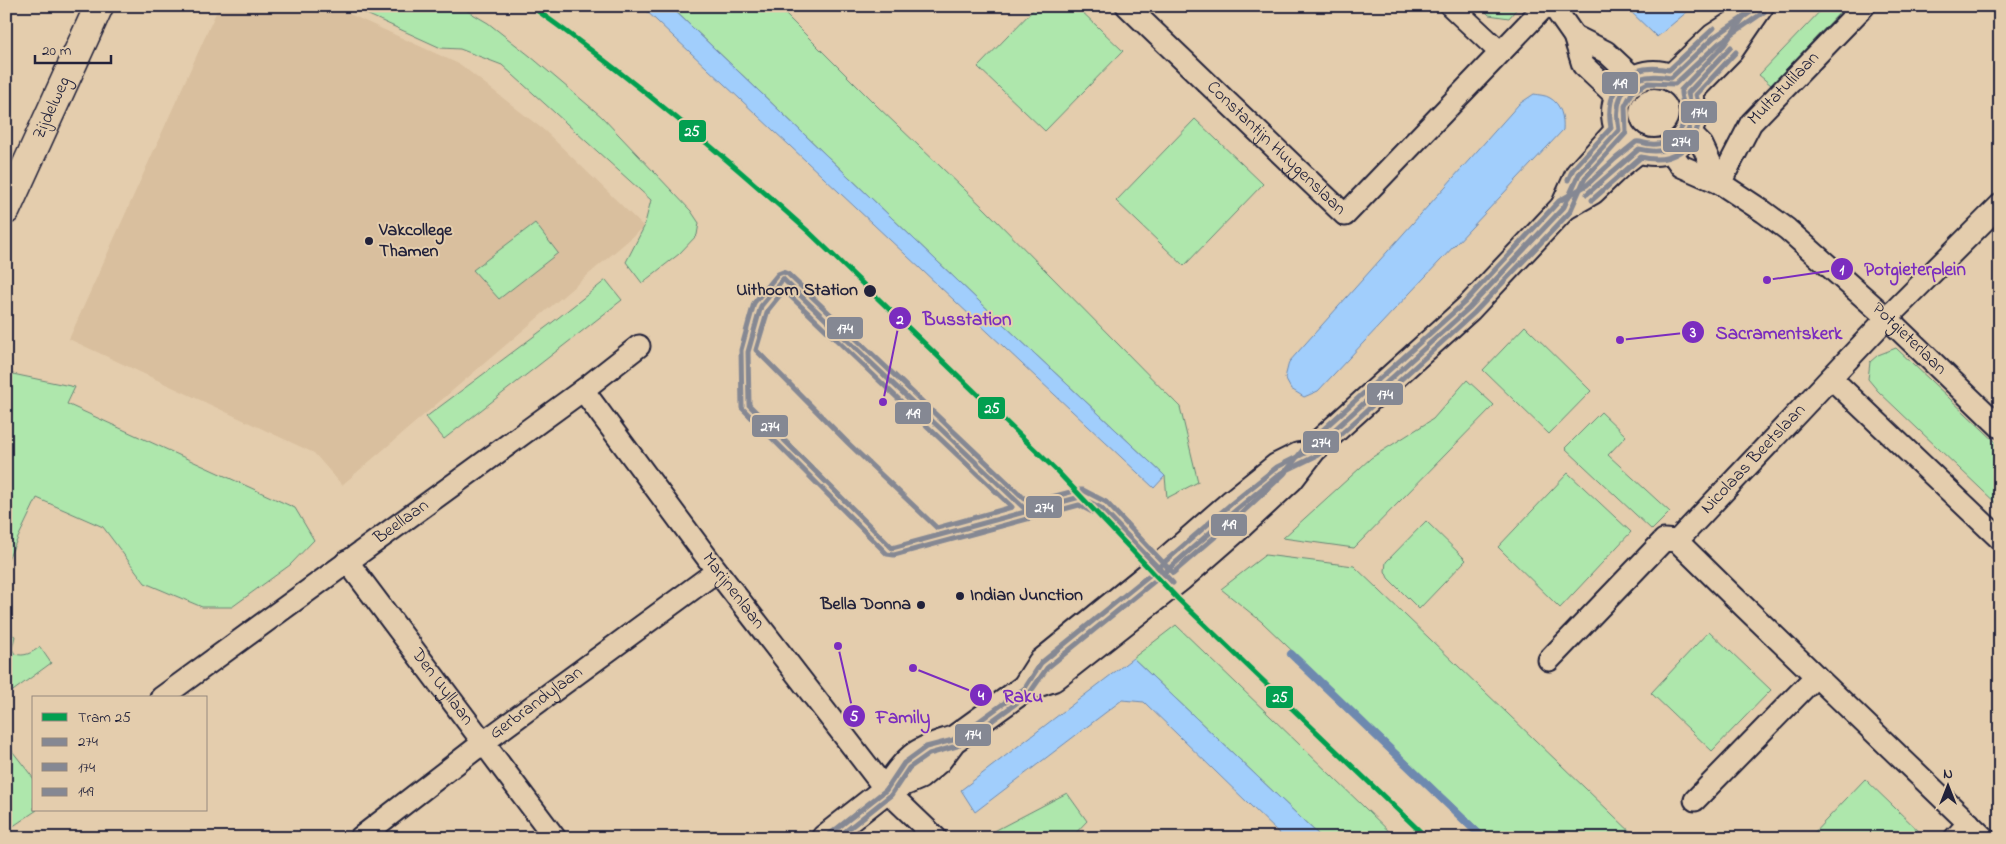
<svg xmlns="http://www.w3.org/2000/svg" width="2006" height="844" font-family="'Indie Flower',sans-serif">
	<style>
		.built { fill: #d9bf9e }
		.green { fill: #aee7ac; stroke: #688474 }
		.water { fill: #a1cefc; stroke: #6e89af }
		.lines { fill: none; stroke-linecap: round; stroke-linejoin: round }
		.stream { stroke: #6e89af; stroke-width: 8 }
		.minor-casing { stroke: #22223b; stroke-width: 25 }
		.tertiary-casing { stroke: #22223b; stroke-width: 30 }
		.secondary-casing { stroke: #22223b; stroke-width: 31 }
		.minor { stroke: #e4cdad; stroke-width: 21 }
		.tertiary { stroke: #e4cdad; stroke-width: 26 }
		.secondary { stroke: #e4cdad; stroke-width: 28 }
		.bus-1-casing { stroke: #e4cdad; stroke-width: 9 }
		.bus-2-casing { stroke: #e4cdad; stroke-width: 9 }
		.bus-3-casing { stroke: #e4cdad; stroke-width: 9 }
		.bus-1 { stroke: #858893; stroke-width: 5 }
		.bus-2 { stroke: #858893; stroke-width: 5 }
		.bus-3 { stroke: #858893; stroke-width: 5 }
		.tram-1-casing { stroke: #e4cdad; stroke-width: 9 }
		.tram-1 { stroke: #029f50; stroke-width: 5 }
		.poi-dot { fill: #22223b; stroke: #e4cdad; stroke-width: 2 }
		.labels { text-anchor: middle; dominant-baseline: central; stroke-width: 4; stroke-linejoin: round; paint-order: stroke }
		.street-label { font-size: 18px; fill: #22223b; stroke: #e4cdad }
		.poi-label { font-size: 18px; font-weight: bold; fill: #22223b; stroke: #e4cdad; text-anchor: start }
		.stop-label { font-size: 18px; font-weight: bold; fill: #22223b; stroke: #e4cdad; text-anchor: end }
		.leader { fill: none; stroke: #7b2cbf; stroke-width: 2 }
		.callout-dot { fill: #7b2cbf; stroke: #e4cdad; stroke-width: 2 }
		.mark-label { font-size: 15px; text-anchor: middle; font-weight: bold; fill: #fff }
		.callout-label { font-size: 19px; text-anchor: middle; font-weight: bold; fill: #7b2cbf; stroke: #e4cdad; stroke-width: 4; stroke-linejoin: round; paint-order: stroke }
		.line-badge { stroke: #e4cdad; stroke-width: 2 }
		.badge-label { font-size: 14px; text-anchor: middle; font-weight: bold; fill: #fff }
	</style>
	<rect width="100%" height="100%" fill="#e4cdad"/>
	<filter id="ink" filterUnits="userSpaceOnUse"><feTurbulence type="fractalNoise" baseFrequency=".02" numOctaves="2"/><feDisplacementMap in="SourceGraphic" scale="10" xChannelSelector="R" yChannelSelector="G"/><feConvolveMatrix kernelMatrix="1 2 1 2 8 2 1 2 1" color-interpolation-filters="sRGB"/></filter>
	<g filter="url(#ink)">
		<polygon class="built" points="219,6 332,6 461,65 545,131 644,227 342,485 314,453 69,339"/>
		<g class="green">
			<polygon points="349,6 459,6 488,23 530,56 601,116 691,211 699,223 697,235 679,254 642,283 626,262 644,227 651,200 502,65 460,49 441,48"/>
			<polygon points="670,6 777,6 877,106 984,208 1180,407 1198,482 1167,498 1165,476 1003,324"/>
			<polygon points="1037,6 1076,6 1123,51 1045,131 978,67"/>
			<polygon points="1480,6 1519,6 1509,18 1489,15"/>
			<polygon points="1825,6 1846,6 1771,85 1759,75"/>
			<polygon points="1195,119 1263,184 1184,266 1116,201"/>
			<polygon points="535,223 558,253 499,299 473,270"/>
			<polygon points="606,280 622,300 444,439 426,417 549,325"/>
			<polygon points="1525,326 1591,391 1549,434 1483,370"/>
			<polygon points="1896,348 2000,446 2000,507 1878,391 1868,379 1870,362 1878,355"/>
			<polygon points="8,373 75,387 67,404 295,508 314,540 290,565 232,607 202,607 145,583 103,527 37,498 6,563"/>
			<polygon points="1467,380 1494,405 1354,548 1283,538 1371,458 1433,419"/>
			<polygon points="1601,412 1626,436 1608,455 1670,512 1652,530 1565,448"/>
			<polygon points="1568,473 1631,532 1560,608 1498,547"/>
			<polygon points="1426,521 1466,560 1419,609 1388,578 1385,571 1386,562"/>
			<polygon points="1265,555 1354,566 1637,838 1488,838 1262,622 1221,589"/>
			<polygon points="1176,625 1396,838 1322,838 1133,658"/>
			<polygon points="1709,631 1771,690 1712,751 1651,693"/>
			<path d="M 6,632 L 15,636 L 12,649 L 15,654 C 25,657 31,653 40,647 L 51,663 L 6,696 Z"/>
			<polygon points="6,743 34,779 34,810 37,810 6,831"/>
			<polygon points="1865,779 1925,837 1924,838 1809,838"/>
			<polygon points="1067,793 1087,821 1071,838 981,838"/>
		</g>
		<g class="water">
			<polygon points="641,6 670,6 674,10 1003,324 1165,476 1154,488"/>
			<polygon points="1625,6 1694,6 1657,37"/>
			<path d="M 1534,94 C 1538,95 1546,95 1550,98 C 1561,104 1564,118 1563,130 L 1318,391 L 1304,397 L 1291,389 L 1285,378 L 1289,362 L 1519,104 Z"/>
			<polygon points="1133,658 1322,838 1284,838 1144,702 1122,700 975,812 961,790"/>
		</g>
		<g class="lines">
			<polyline class="stream" points="1291,654 1483,838"/>
			<g class="minor-casing">
				<g id="minor">
					<path id="s1" d="M 1127,6 L 1345,215 L 1545,6"/>
					<polyline points="1451,6 1500,52"/>
					<polyline points="1553,6 1574,36 1583,65 1618,98"/>
					<polyline points="1574,36 1606,52 1635,79"/>
					<polyline points="1689,132 1702,145 1720,183"/>
					<path id="s2" d="M 1669,149 L 1681,166 L 1720,183 L 1764,212 L 1787,229 L 1887,318 L 2000,427"/>
					<path id="s3" d="M 1720,183 L 1751,123 L 1864,6"/>
					<polyline points="1831,378 2000,539"/>
					<path id="s4" d="M 583,390 L 717,571 L 886,790 L 936,838"/>
					<path id="s5" d="M 1677,541 L 1887,318 L 2000,205"/>
					<path id="s6" d="M 347,561 L 555,838"/>
					<polyline points="1549,660 1664,540 1677,541 1733,596 1984,838"/>
					<path id="s7" d="M 161,698 L 583,390 L 639,346"/>
					<polyline points="1695,800 1816,676"/>
					<path id="s8" d="M 360,838 L 484,742 L 717,571"/>
					<polyline points="1955,838 1969,823"/>
				</g>
			</g>
			<g class="tertiary-casing">
				<g id="tertiary">
					<circle cx="1654" cy="113" r="39"/>
					<polyline points="1671,78 1714,37 1748,15"/>
					<polyline points="1688,93 1730,50 1760,6"/>
					<polyline points="1564,207 1579,174 1619,130"/>
					<polyline points="1025,688 1041,663 1152,573 1231,504 1277,467 1299,456"/>
					<path d="M 886,790 C 908,758 914,751 952,740"/>
					<polyline points="825,838 886,790 919,776 938,760 953,740 1025,688 1053,678 1180,578 1236,529 1290,479 1313,449 1469,308 1564,207 1592,191 1620,164 1639,149"/>
				</g>
			</g>
			<g class="secondary-casing">
				<g id="secondary">
					<path id="s9" d="M 6,210 L 99,6"/>
				</g>
			</g>
			<use href="#minor" class="minor"/>
			<use href="#tertiary" class="tertiary"/>
			<use href="#secondary" class="secondary"/>
			<g class="bus-1-casing">
				<g id="bus-1">
					<path d="M 1587,194 L 1639,149 C 1679,159 1700,131 1688,93 L 1731,47"/>
					<polyline points="783,279 761,306 748,352 749,405 892,548 1080,497 1101,508 1173,583"/>
					<polyline points="783,279 1027,511"/>
					<path d="M 825,838 L 886,790 L 904,763 L 926,747 L 953,740 L 1025,688 L 1041,663 L 1152,573 L 1231,504 L 1277,467 L 1313,449 L 1469,308 L 1564,207 L 1579,174 L 1619,130 C 1612,91 1631,70 1671,78 L 1714,37 L 1760,6"/>
				</g>
			</g>
			<g class="bus-2-casing">
				<g id="bus-2">
					<path d="M 1592,200 L 1641,157 C 1681,168 1709,133 1696,95 L 1736,52"/>
					<polyline points="1029,503 788,274 783,272 778,274 754,303 741,350 742,408 887,554 894,555 1079,505 1096,514 1168,588"/>
					<polyline points="837,838 891,795 909,768 929,754 957,746 1029,694 1047,668 1157,579 1236,510 1281,473 1318,455 1474,313 1570,212 1585,178 1626,133 1625,106 1633,91 1648,83 1675,84 1719,43 1764,12"/>
				</g>
			</g>
			<g class="bus-3-casing">
				<g id="bus-3">
					<path d="M 1568,180 L 1573,169 L 1611,128 C 1604,88 1629,61 1669,70 L 1714,28"/>
					<polygon points="784,290 1012,507 937,528 848,443 756,350 768,310"/>
					<path d="M 1029,503 L 1078,490 L 1083,490 L 1106,502 L 1173,573 L 1231,523 L 1284,474 L 1308,443 L 1464,303 L 1559,201 L 1587,185 L 1615,159 L 1636,142 C 1641,141 1645,144 1651,144 C 1670,146 1685,131 1685,113 C 1685,105 1680,97 1681,90 L 1724,45 L 1751,6"/>
				</g>
			</g>
			<use href="#bus-1" class="bus-1"/>
			<use href="#bus-2" class="bus-2"/>
			<use href="#bus-3" class="bus-3"/>
			<g class="tram-1-casing">
				<path id="tram-1" d="M 531,6 C 628,75 721,153 810,233 L 1056,470 L 1178,599 L 1427,838"/>
			</g>
			<use href="#tram-1" class="tram-1"/>
		</g>
	</g>
	<g class="poi-dot">
		<circle cx="369" cy="241" r="5"/>
		<circle cx="870" cy="291" r="7"/>
		<circle cx="960" cy="596" r="5"/>
		<circle cx="921" cy="605" r="5"/>
	</g>
	<g class="labels">
		<g class="street-label">
			<text stroke="none"><textPath href="#s3" startOffset="115">Multatulilaan</textPath></text>
			<text stroke="none"><textPath href="#s9" startOffset="112">Zijdelweg</textPath></text>
			<text stroke="none"><textPath href="#s1" startOffset="206">Constantijn Huygenslaan</textPath></text>
			<text stroke="none"><textPath href="#s2" startOffset="309">Potgieterlaan</textPath></text>
			<text stroke="none"><textPath href="#s5" startOffset="112">Nicolaas Beetslaan</textPath></text>
			<text stroke="none"><textPath href="#s7" startOffset="298">Beellaan</textPath></text>
			<text stroke="none"><textPath href="#s4" startOffset="251">Marijnenlaan</textPath></text>
			<text stroke="none"><textPath href="#s6" startOffset="158">Den Uyllaan</textPath></text>
			<text stroke="none"><textPath href="#s8" startOffset="222">Gerbrandylaan</textPath></text>
		</g>
		<g class="poi-label">
			<text x="379" y="231">Vakcollege<tspan x="379" dy="21">Thamen</tspan></text>
			<text x="970" y="596">Indian Junction</text>
			<text x="911" y="605" text-anchor="end">Bella Donna</text>
		</g>
		<g class="stop-label">
			<text x="858" y="291">Uithoorn Station</text>
		</g>
	</g>
	<path class="leader" d="M1767 280L1842 269M883 402L900 318M1620 340L1693 332M913 668L981 695M838 646L854 716"/>
	<g class="callout-dot">
		<circle cx="1767" cy="280" r="5"/>
		<circle cx="883" cy="402" r="5"/>
		<circle cx="1620" cy="340" r="5"/>
		<circle cx="913" cy="668" r="5"/>
		<circle cx="838" cy="646" r="5"/>
		<circle cx="1842" cy="269" r="12"/>
		<circle cx="900" cy="318" r="12"/>
		<circle cx="1693" cy="332" r="12"/>
		<circle cx="981" cy="695" r="12"/>
		<circle cx="854" cy="716" r="12"/>
	</g>
	<g class="mark-label">
		<text x="1842" y="274">1</text>
		<text x="900" y="324">2</text>
		<text x="1693" y="337">3</text>
		<text x="981" y="700">4</text>
		<text x="854" y="721">5</text>
	</g>
	<g class="callout-label">
		<text x="1915" y="275">Potgieterplein</text>
		<text x="967" y="325">Busstation</text>
		<text x="1779" y="339">Sacramentskerk</text>
		<text x="1023" y="702">Raku</text>
		<text x="903" y="723">Family</text>
	</g>
	<g class="line-badge">
		<rect x="1601" y="71" width="38" height="24" rx="5" fill="#858893"/>
		<rect x="1680" y="100" width="38" height="24" rx="5" fill="#858893"/>
		<rect x="678" y="119" width="29" height="24" rx="5" fill="#029f50"/>
		<rect x="1662" y="129" width="38" height="24" rx="5" fill="#858893"/>
		<rect x="826" y="316" width="38" height="24" rx="5" fill="#858893"/>
		<rect x="1366" y="382" width="38" height="24" rx="5" fill="#858893"/>
		<rect x="977" y="396" width="29" height="24" rx="5" fill="#029f50"/>
		<rect x="894" y="401" width="38" height="24" rx="5" fill="#858893"/>
		<rect x="751" y="414" width="38" height="24" rx="5" fill="#858893"/>
		<rect x="1302" y="430" width="38" height="24" rx="5" fill="#858893"/>
		<rect x="1025" y="495" width="38" height="24" rx="5" fill="#858893"/>
		<rect x="1210" y="513" width="38" height="24" rx="5" fill="#858893"/>
		<rect x="1265" y="685" width="29" height="24" rx="5" fill="#029f50"/>
		<rect x="954" y="723" width="38" height="24" rx="5" fill="#858893"/>
	</g>
	<g class="badge-label">
		<text x="1620" y="88">149</text>
		<text x="1699" y="117">174</text>
		<text x="692" y="136">25</text>
		<text x="1681" y="146">274</text>
		<text x="845" y="333">174</text>
		<text x="1385" y="399">174</text>
		<text x="992" y="413">25</text>
		<text x="913" y="418">149</text>
		<text x="770" y="431">274</text>
		<text x="1321" y="447">274</text>
		<text x="1044" y="512">274</text>
		<text x="1229" y="529">149</text>
		<text x="1280" y="702">25</text>
		<text x="973" y="739">174</text>
	</g>
	<rect width="2006" height="844" fill="none" stroke="#e4cdad" stroke-width="25"/>
	<rect x="12" y="12" width="1981" height="819" fill="none" stroke="#22223b" stroke-width="2" filter="url(#ink)"/>
	<rect x="32" y="696" width="175" height="115" fill="#e4cdad" stroke="#96897f"/>
	<rect x="42" y="713" width="25" height="8" fill="#029f50" stroke="#96897f"/>
	<text x="78" y="722" font-size="15" fill="#22223b">Tram 25</text>
	<rect x="42" y="738" width="25" height="8" fill="#858893" stroke="#96897f"/>
	<text x="78" y="746" font-size="15" fill="#22223b">274</text>
	<rect x="42" y="763" width="25" height="8" fill="#858893" stroke="#96897f"/>
	<text x="78" y="772" font-size="15" fill="#22223b">174</text>
	<rect x="42" y="788" width="25" height="8" fill="#858893" stroke="#96897f"/>
	<text x="78" y="796" font-size="15" fill="#22223b">149</text>
	<g transform="translate(1948 786)" stroke="#e4cdad" stroke-width="4" paint-order="stroke">
	<path d="M0-4L9 19L0 12L-9 19Z" fill="#22223b"/>
	<text y="-8" font-size="14" font-weight="bold" text-anchor="middle" fill="#22223b">N</text>
	</g>
	<path d="M35 55v8h76v-8" fill="none" stroke="#22223b" stroke-width="2.5"/>
	<text x="42" y="55" font-size="15" fill="#22223b" stroke="#e4cdad" stroke-width="4" paint-order="stroke">20 m</text>
</svg>
